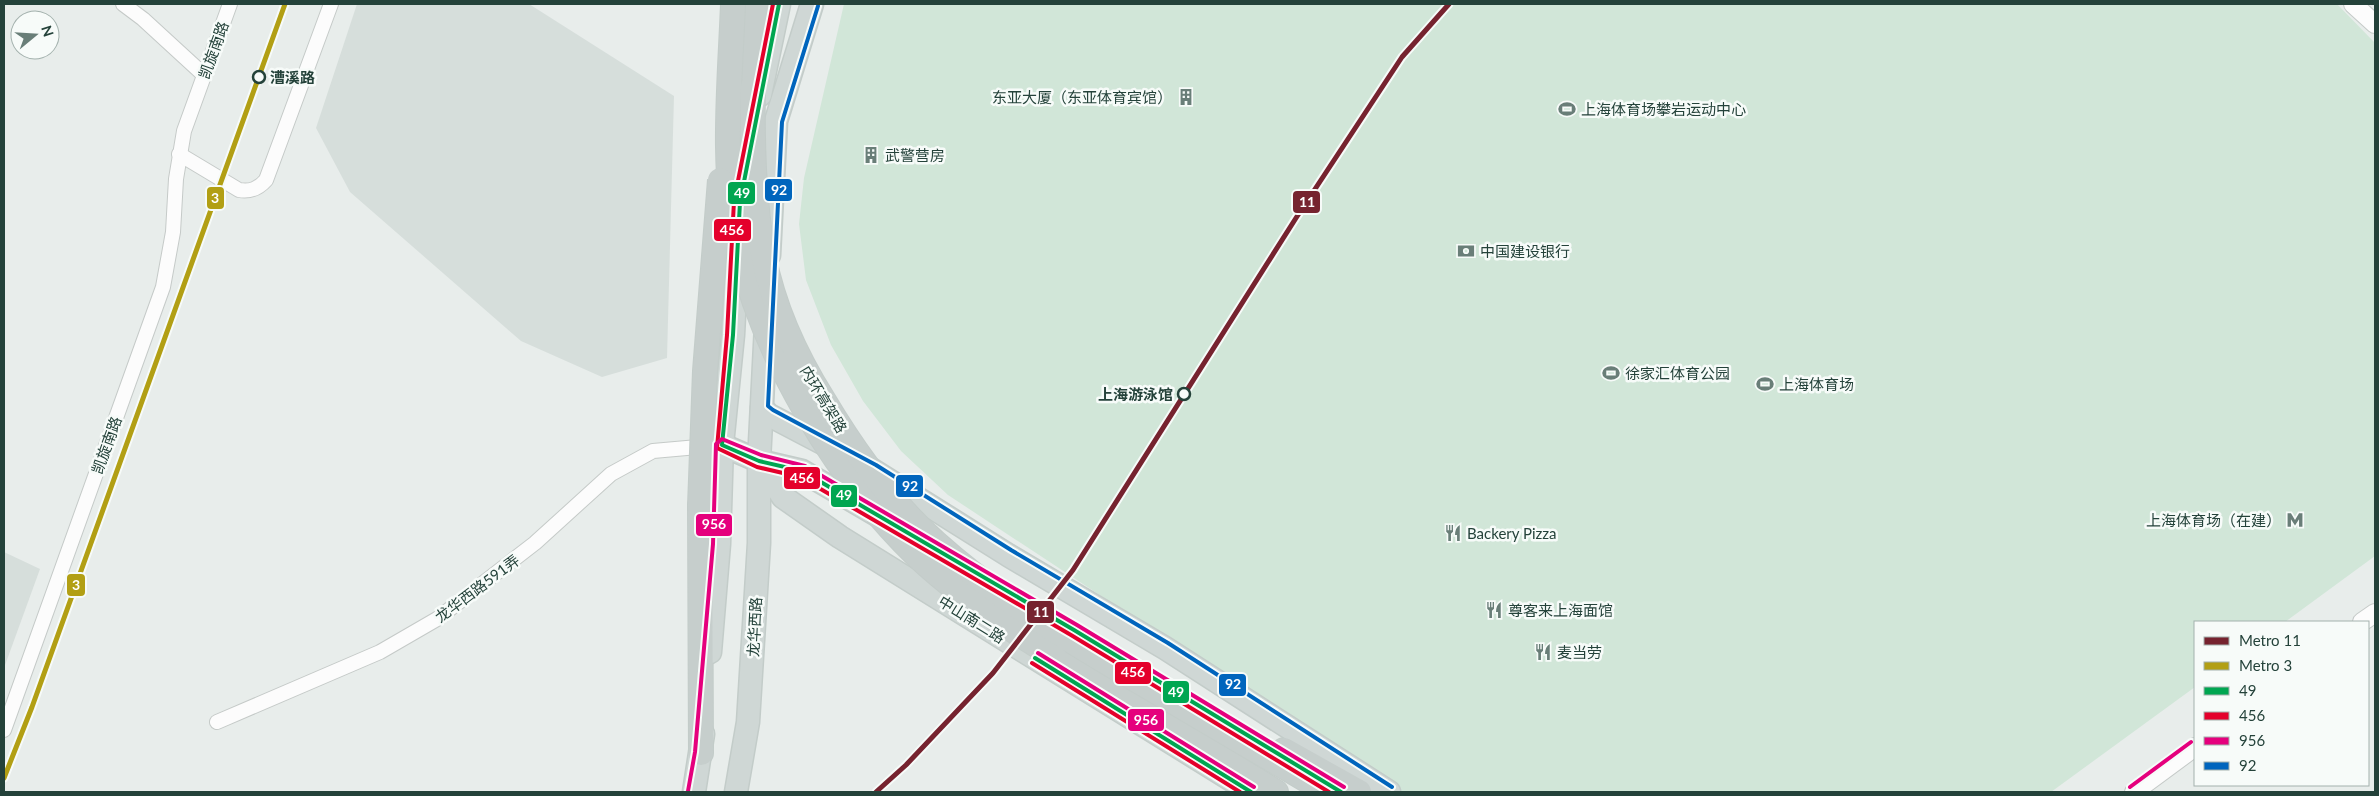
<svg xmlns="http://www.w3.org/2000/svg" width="2379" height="796" font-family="Lato,'Noto Sans SC',sans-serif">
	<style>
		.built { fill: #d6dedb }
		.green { fill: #d1e6d8 }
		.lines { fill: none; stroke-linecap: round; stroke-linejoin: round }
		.minor-casing { stroke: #c5cac8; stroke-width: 16 }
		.tertiary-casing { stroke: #c5cac8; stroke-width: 20 }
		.primary-casing { stroke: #c3ccc9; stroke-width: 25 }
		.trunk-casing { stroke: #c3ccc9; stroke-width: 26 }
		.minor { stroke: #fcfcfc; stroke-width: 14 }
		.tertiary { stroke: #fcfcfc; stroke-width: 18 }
		.primary { stroke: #cfd7d5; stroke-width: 22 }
		.trunk { stroke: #c6cecc; stroke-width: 24 }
		.trunk-bridge-casing { stroke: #c3ccc9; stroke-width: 26; stroke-linecap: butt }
		.trunk-bridge { stroke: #c6cecc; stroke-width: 24 }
		.bus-1-casing { stroke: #f7fbf9; stroke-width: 8 }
		.bus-2-casing { stroke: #f7fbf9; stroke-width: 8 }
		.bus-3-casing { stroke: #f7fbf9; stroke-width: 8 }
		.bus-4-casing { stroke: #f7fbf9; stroke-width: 8 }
		.bus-1 { stroke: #00a651; stroke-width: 4 }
		.bus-2 { stroke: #e4002b; stroke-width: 4 }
		.bus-3 { stroke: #e5007d; stroke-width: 4 }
		.bus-4 { stroke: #0065bd; stroke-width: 4 }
		.metro-1-casing { stroke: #f7fbf9; stroke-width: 9 }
		.metro-2-casing { stroke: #f7fbf9; stroke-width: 9 }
		.metro-1 { stroke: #76232f; stroke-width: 5 }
		.metro-2 { stroke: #b29f14; stroke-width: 5 }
		.stop-dot { fill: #f7fbf9; stroke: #24423a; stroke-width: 2.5 }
		.labels { text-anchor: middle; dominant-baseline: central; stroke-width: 5; stroke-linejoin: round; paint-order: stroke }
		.street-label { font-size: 15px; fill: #24423a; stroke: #f7fbf9 }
		.stop-label { font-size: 15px; font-weight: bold; fill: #24423a; stroke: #f7fbf9; text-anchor: start }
		.poi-label { font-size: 15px; fill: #24423a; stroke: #f7fbf9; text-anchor: start }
		.line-badge { stroke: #f7fbf9; stroke-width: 2 }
		.badge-label { font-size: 14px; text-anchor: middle; font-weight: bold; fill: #fff }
	</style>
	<rect width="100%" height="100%" fill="#e8edeb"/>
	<g class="built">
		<polygon points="357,4 529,4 674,96 667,358 602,377 521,341 350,192 316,128"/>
		<polygon points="4,552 40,569 4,668"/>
	</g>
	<polygon class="green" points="844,4 2337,4 2375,43 2375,556 2285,622 2195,622 2195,687 2051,792 1403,792 1371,774 948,495 901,451 863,401 831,345 806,280 799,224 804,178"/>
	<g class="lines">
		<g class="minor-casing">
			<g id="minor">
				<polyline points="123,4 143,19 204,75"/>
				<path d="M 179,154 L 239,190 C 250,192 258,189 266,180 L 331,4"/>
				<polyline points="217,722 380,652 437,619 535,543 611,474 653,451 709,446"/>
				<polyline points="4,730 163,287 173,232 176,179 184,131 230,4"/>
			</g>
		</g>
		<g class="tertiary-casing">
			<g id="tertiary">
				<polyline points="2353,4 2375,24"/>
				<polyline points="2362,622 2375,613"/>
				<polyline points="2134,792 2195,747"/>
			</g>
		</g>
		<g class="primary-casing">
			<g id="primary">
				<polyline points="760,95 779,4"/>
				<polyline points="769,255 776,121 812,4"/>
				<polyline points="762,408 769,415 832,448"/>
				<polyline points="722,445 759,461 802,471 877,515"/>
				<polyline points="759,461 783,497 840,537 1251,792"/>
				<polyline points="871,469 1008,555 1165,648 1389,792"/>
				<polyline points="710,652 719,544 722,445 733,335 740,202 748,159"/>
				<polyline points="694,792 703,734"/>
				<polyline points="736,792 748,722 759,543 759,461 766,325"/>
			</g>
		</g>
		<g class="trunk-casing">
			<g id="trunk">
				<polyline points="753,87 756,4"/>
				<polyline points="700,506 701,753"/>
				<polyline points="1054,656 1276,792"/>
				<polyline points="1284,750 1359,792"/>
			</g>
		</g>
		<use href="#minor" class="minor"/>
		<use href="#tertiary" class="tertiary"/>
		<use href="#primary" class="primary"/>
		<use href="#trunk" class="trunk"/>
		<g class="trunk-bridge-casing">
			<g id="trunk-bridge">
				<path d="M 733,4 C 730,83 721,166 738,245 C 763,355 835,476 916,555 C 957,594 1006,627 1054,656"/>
				<path d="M 753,87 C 752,141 753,194 762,248 C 771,302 795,355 824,401 C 855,453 891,503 936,543 C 996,597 1064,637 1133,678 C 1198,716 1263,754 1327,792"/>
				<polyline points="700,506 705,371 720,180"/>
			</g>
		</g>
		<use href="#trunk-bridge" class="trunk-bridge"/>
		<g class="bus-1-casing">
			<g id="bus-1">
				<polyline points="779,4 740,202 733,335 722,445 759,461 802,471 1074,630 1341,792"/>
				<polyline points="1035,658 1251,792"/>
			</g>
		</g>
		<g class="bus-2-casing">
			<g id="bus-2">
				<polyline points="773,4 734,201 727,335 717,448 757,467 800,477 1071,635 1329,792"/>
				<polyline points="1032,663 1240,792"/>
			</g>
		</g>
		<g class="bus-3-casing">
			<g id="bus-3">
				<polyline points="1038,653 1254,787"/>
				<polyline points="2130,787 2191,742"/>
				<polyline points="688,791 695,752 713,544 716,444 722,439 761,455 805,466 1077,625 1344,787"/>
			</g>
		</g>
		<g class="bus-4-casing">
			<polyline id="bus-4" points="818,6 782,122 768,406 773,410 876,465 1011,550 1168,643 1392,787"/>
		</g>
		<use href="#bus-1" class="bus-1"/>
		<use href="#bus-2" class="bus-2"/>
		<use href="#bus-3" class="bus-3"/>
		<use href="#bus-4" class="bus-4"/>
		<g class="metro-1-casing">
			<polyline id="metro-1" points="876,792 906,765 993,673 1073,570 1296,218 1402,57 1449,4"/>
		</g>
		<g class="metro-2-casing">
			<polyline id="metro-2" points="4,778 32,707 285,4"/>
		</g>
		<use href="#metro-1" class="metro-1"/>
		<use href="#metro-2" class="metro-2"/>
	</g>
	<defs>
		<g id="building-bare" transform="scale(1.35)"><path d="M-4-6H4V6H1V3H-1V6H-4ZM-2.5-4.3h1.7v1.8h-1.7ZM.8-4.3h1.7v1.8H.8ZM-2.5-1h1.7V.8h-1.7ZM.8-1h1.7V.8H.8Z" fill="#697e78" stroke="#f7fbf9" stroke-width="2.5" paint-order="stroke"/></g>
		<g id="stadium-bare" transform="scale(1.35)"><path d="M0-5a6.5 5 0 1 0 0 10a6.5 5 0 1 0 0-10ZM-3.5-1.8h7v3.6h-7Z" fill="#697e78" stroke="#f7fbf9" stroke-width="2.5" paint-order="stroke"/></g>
		<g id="bank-bare" transform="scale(1.35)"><path d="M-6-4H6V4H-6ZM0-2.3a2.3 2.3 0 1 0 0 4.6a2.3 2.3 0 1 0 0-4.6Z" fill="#697e78" stroke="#f7fbf9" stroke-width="2.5" paint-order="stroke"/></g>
		<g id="metro-bare" transform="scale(1.35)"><path d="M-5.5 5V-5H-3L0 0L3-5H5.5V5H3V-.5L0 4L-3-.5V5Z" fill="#697e78" stroke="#f7fbf9" stroke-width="2.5" paint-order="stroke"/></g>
		<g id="restaurant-bare" transform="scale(1.35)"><path d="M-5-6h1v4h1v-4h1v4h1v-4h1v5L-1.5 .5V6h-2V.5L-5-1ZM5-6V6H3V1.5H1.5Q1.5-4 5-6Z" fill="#697e78" stroke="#f7fbf9" stroke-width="2.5" paint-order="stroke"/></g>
	</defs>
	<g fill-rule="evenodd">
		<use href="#building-bare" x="1186" y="97"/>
		<use href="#stadium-bare" x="1567" y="109"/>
		<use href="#building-bare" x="871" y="155"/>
		<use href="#bank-bare" x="1466" y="251"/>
		<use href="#stadium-bare" x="1611" y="373"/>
		<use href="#stadium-bare" x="1765" y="384"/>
		<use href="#metro-bare" x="2295" y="520"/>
		<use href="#restaurant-bare" x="1453" y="533"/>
		<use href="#restaurant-bare" x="1494" y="610"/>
		<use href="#restaurant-bare" x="1543" y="652"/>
	</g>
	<g class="stop-dot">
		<circle cx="259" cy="77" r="6"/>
		<circle cx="1184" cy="394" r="6"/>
	</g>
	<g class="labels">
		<g class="street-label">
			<text transform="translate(213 50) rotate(-70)">凯旋南路</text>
			<text transform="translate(824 399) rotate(59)">内环高架路</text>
			<text transform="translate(106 445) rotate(-70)">凯旋南路</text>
			<text transform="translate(477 588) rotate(-37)">龙华西路591弄</text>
			<text transform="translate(972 619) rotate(32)">中山南二路</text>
			<text transform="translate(754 627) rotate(-87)">龙华西路</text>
		</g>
		<g class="stop-label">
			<text x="270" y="77">漕溪路</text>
			<text x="1173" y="394" text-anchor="end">上海游泳馆</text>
		</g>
		<g class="poi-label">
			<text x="1172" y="97" text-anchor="end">东亚大厦（东亚体育宾馆）</text>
			<text x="1581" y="109">上海体育场攀岩运动中心</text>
			<text x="885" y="155">武警营房</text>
			<text x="1480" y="251">中国建设银行</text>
			<text x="1625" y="373">徐家汇体育公园</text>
			<text x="1779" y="384">上海体育场</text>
			<text x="2281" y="520" text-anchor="end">上海体育场（在建）</text>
			<text x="1467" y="533">Backery Pizza</text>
			<text x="1508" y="610">尊客来上海面馆</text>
			<text x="1557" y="652">麦当劳</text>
		</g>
	</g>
	<g class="line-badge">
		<rect x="764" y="178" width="29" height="24" rx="5" fill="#0065bd"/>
		<rect x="727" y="181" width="29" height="24" rx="5" fill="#00a651"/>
		<rect x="206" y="186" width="19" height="24" rx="5" fill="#b29f14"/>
		<rect x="1292" y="190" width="29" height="24" rx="5" fill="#76232f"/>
		<rect x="713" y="218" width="39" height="24" rx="5" fill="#e4002b"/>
		<rect x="783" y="466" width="38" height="24" rx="5" fill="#e4002b"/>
		<rect x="895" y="474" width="29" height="24" rx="5" fill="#0065bd"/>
		<rect x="830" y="484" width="28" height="24" rx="5" fill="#00a651"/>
		<rect x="695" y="513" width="38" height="24" rx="5" fill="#e5007d"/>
		<rect x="66" y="573" width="20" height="24" rx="5" fill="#b29f14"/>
		<rect x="1026" y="600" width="29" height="24" rx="5" fill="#76232f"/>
		<rect x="1114" y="661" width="38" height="24" rx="5" fill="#e4002b"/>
		<rect x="1218" y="673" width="29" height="24" rx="5" fill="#0065bd"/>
		<rect x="1162" y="680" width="28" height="24" rx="5" fill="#00a651"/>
		<rect x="1127" y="708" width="38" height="24" rx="5" fill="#e5007d"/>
	</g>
	<g class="badge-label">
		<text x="779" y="195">92</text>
		<text x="742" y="198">49</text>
		<text x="215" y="203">3</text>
		<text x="1307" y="207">11</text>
		<text x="732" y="235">456</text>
		<text x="802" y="483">456</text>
		<text x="910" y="491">92</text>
		<text x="844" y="500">49</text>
		<text x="714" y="529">956</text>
		<text x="76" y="590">3</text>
		<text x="1041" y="617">11</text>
		<text x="1133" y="677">456</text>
		<text x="1233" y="689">92</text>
		<text x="1176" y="697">49</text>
		<text x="1146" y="725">956</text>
	</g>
	<rect width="2379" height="796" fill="none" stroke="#24423a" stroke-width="10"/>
	<rect x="2194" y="621" width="175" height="165" fill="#f7fbf9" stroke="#a3b1ad"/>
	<rect x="2204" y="637" width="25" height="8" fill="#76232f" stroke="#a3b1ad"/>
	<text x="2239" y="646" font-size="15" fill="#24423a">Metro 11</text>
	<rect x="2204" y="662" width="25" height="8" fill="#b29f14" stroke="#a3b1ad"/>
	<text x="2239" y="671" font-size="15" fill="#24423a">Metro 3</text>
	<rect x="2204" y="687" width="25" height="8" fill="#00a651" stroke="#a3b1ad"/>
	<text x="2239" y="696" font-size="15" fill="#24423a">49</text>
	<rect x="2204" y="712" width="25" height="8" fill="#e4002b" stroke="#a3b1ad"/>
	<text x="2239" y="721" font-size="15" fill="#24423a">456</text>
	<rect x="2204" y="737" width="25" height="8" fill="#e5007d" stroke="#a3b1ad"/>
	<text x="2239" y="746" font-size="15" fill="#24423a">956</text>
	<rect x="2204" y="762" width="25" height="8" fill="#0065bd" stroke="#a3b1ad"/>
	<text x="2239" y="771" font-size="15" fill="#24423a">92</text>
	<g transform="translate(35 35) rotate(72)"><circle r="24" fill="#f7fbf9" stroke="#a3b1ad"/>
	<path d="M0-4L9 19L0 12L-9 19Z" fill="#697e78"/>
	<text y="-8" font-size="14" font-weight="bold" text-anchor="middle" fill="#24423a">N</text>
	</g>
</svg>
